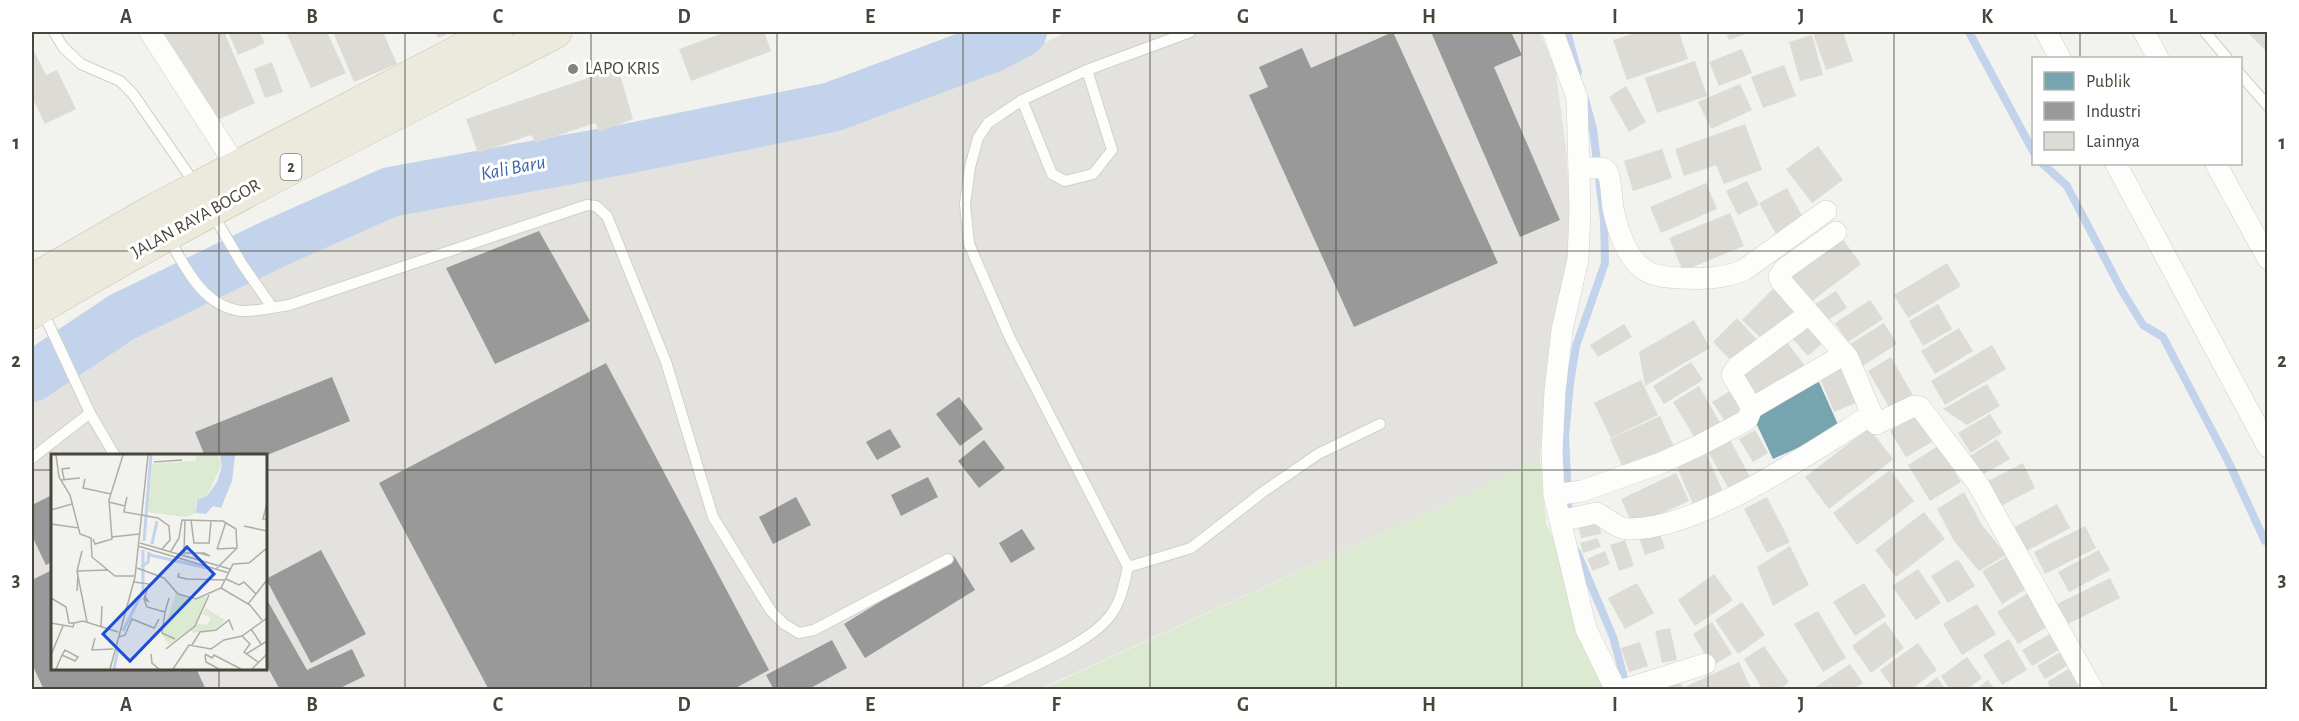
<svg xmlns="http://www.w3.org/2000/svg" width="2299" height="721" font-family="'Alegreya Sans',sans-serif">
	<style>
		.industrial { fill: #e4e2de; fill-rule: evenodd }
		.green { fill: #dbead1 }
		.public { fill: #76a5af }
		.industry { fill: #999 }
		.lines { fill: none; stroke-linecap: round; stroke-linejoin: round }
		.stream { stroke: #c3d3eb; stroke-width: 8 }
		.river { stroke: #c3d3eb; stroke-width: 50 }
		.building { fill: #dcdbd6 }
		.lane-casing { stroke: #d0d0cb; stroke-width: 12 }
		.street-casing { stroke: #d0d0cb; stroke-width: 22 }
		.highway-casing { stroke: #c7c3ac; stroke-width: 34 }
		.lane { stroke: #fdfdfc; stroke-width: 10 }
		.street { stroke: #fdfdfc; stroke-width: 21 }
		.highway { stroke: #ebeadd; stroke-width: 33 }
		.grid { fill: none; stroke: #48453a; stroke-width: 1.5; stroke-opacity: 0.55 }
		.poi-dot { fill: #848279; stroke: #fff; stroke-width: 2 }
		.labels { text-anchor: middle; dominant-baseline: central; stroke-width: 6; stroke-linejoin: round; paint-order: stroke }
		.shield { fill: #fff; stroke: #7f7d75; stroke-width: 1.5 }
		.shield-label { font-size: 16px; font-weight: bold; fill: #48453a }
		.poi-label { font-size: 18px; fill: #48453a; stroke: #fff; text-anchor: start }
		.street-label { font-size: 18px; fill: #48453a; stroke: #fff }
		.water-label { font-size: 20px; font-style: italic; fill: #3d65a9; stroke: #fff }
		.inset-river { fill: none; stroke: #c3d3eb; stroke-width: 3 }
		.inset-road { fill: none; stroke: #aeada6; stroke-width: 1.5 }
		.view { fill: #1d4ed8; fill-opacity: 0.15; stroke: #1d4ed8; stroke-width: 3 }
		.inset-edge { fill: none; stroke: #48453a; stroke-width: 3 }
		.neatline { fill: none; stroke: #48453a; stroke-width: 2 }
		.grid-label { font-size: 20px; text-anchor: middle; font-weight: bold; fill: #48453a }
	</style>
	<rect width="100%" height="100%" fill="#f2f2ee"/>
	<path class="industrial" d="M 1067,32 L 1539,32 L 1555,66 L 1566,148 L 1572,239 L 1545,393 L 1540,458 L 1433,510 L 1040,689 L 32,689 L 32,395 L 99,349 L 203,293 L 322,235 L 450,202 L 627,171 L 709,150 L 827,126 L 928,81 L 1007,61 ZM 52,456 L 266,456 L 266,668 L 52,668 Z"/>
	<polygon class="green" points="1540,458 1546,523 1574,582 1612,690 1040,690 1433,510"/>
	<polygon class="public" points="1819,382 1840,429 1773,459 1751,412"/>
	<g class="industry">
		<polygon points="1393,32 1498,263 1354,327 1249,95 1268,87 1259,67 1302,48 1311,68"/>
		<polygon points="1431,32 1511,32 1522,55 1494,67 1560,220 1520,237"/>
		<polygon points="539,231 590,321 495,364 446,268"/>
		<polygon points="606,363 769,670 732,690 489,690 379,483"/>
		<polygon points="332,377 350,421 265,456 205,456 195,432"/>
		<polygon points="959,397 983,429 960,446 936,414"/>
		<polygon points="890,429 901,447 877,460 866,442"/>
		<polygon points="984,440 1005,468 979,488 958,461"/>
		<polygon points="928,477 938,497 901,516 891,495"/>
		<polygon points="52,495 52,562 46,565 32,536 32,505"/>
		<polygon points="796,497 811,525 773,544 759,517"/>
		<polygon points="1022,529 1035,549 1011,563 999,543"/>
		<polygon points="321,550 366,634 311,663 266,579"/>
		<polygon points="954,556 975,590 865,658 844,624"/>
		<polygon points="52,570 52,668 196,668 206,690 44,690 32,664 32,580"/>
		<polygon points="266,598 307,670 352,649 365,676 336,690 280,690 266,664"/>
		<polygon points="832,640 847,668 807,690 774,690 766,675"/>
	</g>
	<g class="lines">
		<g class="stream">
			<polyline points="1567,32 1578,72"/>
			<polyline points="1969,32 2034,153"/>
			<polyline points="2043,164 2067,186 2122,291 2143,325 2163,337 2228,461 2265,541 2268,540"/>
			<polyline points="1569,519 1565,436 1570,383 1576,346 1605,263 1604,220 1593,129 1585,99"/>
			<polyline points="1577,552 1613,637 1627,689"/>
		</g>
		<polyline class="river" points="32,377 122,317 275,243 390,192 626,149 832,107 993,47 1022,32"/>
	</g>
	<g class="building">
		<polygon points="167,32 224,32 255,103 213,122 159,35"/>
		<polygon points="228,32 259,32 265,43 238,55"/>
		<polygon points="286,32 327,32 346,73 311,88"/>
		<polygon points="333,32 383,32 397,64 354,82"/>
		<polygon points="435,32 452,32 438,38"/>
		<polygon points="726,32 764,32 771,51 691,81 679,49"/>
		<polygon points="1638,32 1679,32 1688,59 1627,80 1613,40"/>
		<polygon points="1726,32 1751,32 1729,40"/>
		<polygon points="1818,32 1843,32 1853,61 1826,70 1813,33"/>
		<polygon points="2247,32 2268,32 2268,53"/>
		<polygon points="1812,35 1823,75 1800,81 1789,42"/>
		<polygon points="33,49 46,75 57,70 76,109 45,124 33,99 32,100 32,50"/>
		<polygon points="1742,49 1752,73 1719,86 1709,62"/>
		<polygon points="1695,61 1707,96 1657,113 1645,78"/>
		<polygon points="272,62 283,92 265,98 254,69"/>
		<polygon points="1784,65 1796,96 1763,108 1751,77"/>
		<polygon points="618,68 633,119 599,132 595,123 536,143 531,135 478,153 466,119"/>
		<polygon points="1740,84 1752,110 1711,129 1698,102"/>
		<polygon points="1626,86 1646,122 1629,132 1609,97"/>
		<polygon points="1745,124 1762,170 1724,184 1716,165 1684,176 1675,149"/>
		<polygon points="1818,146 1843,180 1812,203 1786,169"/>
		<polygon points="1662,149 1672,178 1633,191 1624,161"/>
		<polygon points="1747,181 1759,205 1738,215 1726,191"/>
		<polygon points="1706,183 1717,209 1661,233 1650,207"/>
		<polygon points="1787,188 1806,223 1778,238 1759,203"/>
		<polygon points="1730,213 1744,246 1683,271 1669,238"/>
		<polygon points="1839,234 1861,264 1808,304 1785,275"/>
		<polygon points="1947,263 1961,286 1908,318 1894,295"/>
		<polygon points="1775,287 1797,308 1764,341 1742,320"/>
		<polygon points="1836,291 1847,308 1823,323 1812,306"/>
		<polygon points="1870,300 1883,319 1848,342 1835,323"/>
		<polygon points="1938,304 1952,329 1923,346 1909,321"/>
		<polygon points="1737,318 1759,342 1735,365 1713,342"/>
		<polygon points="1694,320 1710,348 1645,386 1639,352"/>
		<polygon points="1810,323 1825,341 1808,356 1792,338"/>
		<polygon points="1884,323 1897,344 1861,367 1847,346"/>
		<polygon points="1624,324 1632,337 1598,357 1590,345"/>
		<polygon points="1959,328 1973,351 1935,374 1921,351"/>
		<polygon points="1784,338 1805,366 1760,399 1739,371"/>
		<polygon points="1992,345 2006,369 1945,405 1931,381"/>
		<polygon points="1891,357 1915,399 1892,412 1868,371"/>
		<polygon points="1691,362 1703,380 1664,404 1653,386"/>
		<polygon points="1845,365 1860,401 1834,412 1819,376"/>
		<polygon points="1641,380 1658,415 1611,438 1594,403"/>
		<polygon points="1987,384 2000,406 1967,425 1943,409"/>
		<polygon points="1699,386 1723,428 1698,443 1673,402"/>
		<polygon points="1735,388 1750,410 1727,424 1712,402"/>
		<polygon points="1990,414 2002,433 1971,453 1958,433"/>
		<polygon points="1660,416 1676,451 1626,474 1610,439"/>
		<polygon points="1916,416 1932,442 1906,457 1890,431"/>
		<polygon points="1869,428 1893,459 1829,509 1805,477"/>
		<polygon points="1755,430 1768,453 1753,462 1739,439"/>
		<polygon points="1728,436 1751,479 1730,491 1706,448"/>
		<polygon points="1997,439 2010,459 1982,475 1970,456"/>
		<polygon points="1938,446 1961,482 1930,501 1908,465"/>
		<polygon points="1704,449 1725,496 1695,509 1675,462"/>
		<polygon points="2023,463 2035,488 2001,506 1988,481"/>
		<polygon points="1890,470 1914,501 1857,545 1833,513"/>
		<polygon points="1676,473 1689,501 1633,526 1621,499"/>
		<polygon points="1964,492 1982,525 2006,555 1979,571 1954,541 1937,509"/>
		<polygon points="1767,497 1790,542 1767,553 1744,509"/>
		<polygon points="2057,504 2070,528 2021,554 2009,530"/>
		<polygon points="1924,512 1945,539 1896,577 1875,550"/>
		<polygon points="1599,521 1601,534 1581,538 1578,525"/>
		<polygon points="2085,526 2096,548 2045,574 2034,552"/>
		<polygon points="1659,531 1665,548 1645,555 1639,538"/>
		<polygon points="1597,538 1601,547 1583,553 1580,543"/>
		<polygon points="1625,540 1634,566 1619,571 1610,545"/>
		<polygon points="1790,546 1809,585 1773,606 1757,567"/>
		<polygon points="2099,550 2110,570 2069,592 2058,572"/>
		<polygon points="1605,551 1610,564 1593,571 1587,559"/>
		<polygon points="2008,556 2028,588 2002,604 1982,571"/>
		<polygon points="1958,559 1975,586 1948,603 1931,576"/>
		<polygon points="1918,569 1941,603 1916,620 1892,586"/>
		<polygon points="1714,574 1733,600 1695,626 1678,600"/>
		<polygon points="2110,578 2120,598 2062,627 2051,607"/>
		<polygon points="1637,583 1654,613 1625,629 1608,598"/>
		<polygon points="1864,583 1886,616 1855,636 1833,602"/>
		<polygon points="2030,592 2050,625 2018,644 1997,612"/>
		<polygon points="1742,602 1765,635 1738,654 1715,620"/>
		<polygon points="1977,604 1996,634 1962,655 1943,624"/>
		<polygon points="1818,611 1846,658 1823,672 1794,624"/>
		<polygon points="1712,622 1732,654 1712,666 1693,634"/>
		<polygon points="1885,622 1904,648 1871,673 1852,646"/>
		<polygon points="1670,628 1677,660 1662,663 1655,631"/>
		<polygon points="2053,632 2062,648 2032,666 2022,650"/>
		<polygon points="2009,639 2027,670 2002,685 1983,655"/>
		<polygon points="1640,642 1648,666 1629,672 1621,648"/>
		<polygon points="1918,643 1937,670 1910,690 1894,690 1880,670"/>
		<polygon points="1764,646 1789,682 1778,690 1763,690 1744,659"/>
		<polygon points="2062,651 2070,664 2045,679 2037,666"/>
		<polygon points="1967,657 1982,678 1966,690 1950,690 1941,676"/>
		<polygon points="1739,662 1752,690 1688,690 1687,686"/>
		<polygon points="1850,664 1863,683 1853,690 1811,690"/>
		<polygon points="2075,665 2090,690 2052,690 2047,682"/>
		<polygon points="1937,677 1946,690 1920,690"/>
		<polygon points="1988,680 1995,690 1975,690"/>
		<polygon points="1680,681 1684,690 1658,690"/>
	</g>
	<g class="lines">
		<g class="lane-casing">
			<g id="lane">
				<polyline points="54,32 63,47 81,64 120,81 133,94 195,184"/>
				<polyline points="2205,32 2227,58"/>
				<polyline points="1087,70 1022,100 1052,174 1065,181 1093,174 1112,150 1087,70 1190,32"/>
				<polyline points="2240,74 2268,106"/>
				<polyline points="1022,100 988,123 978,138 970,167 965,204 969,244 1010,338 1128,567 1191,548 1263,492 1318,454 1380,424"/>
				<polyline points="212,213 242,264 272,307"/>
				<path d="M 168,237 C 185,267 203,307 242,311 C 256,312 274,307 289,305 L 587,205 L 596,206 L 607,216 L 666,362 L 713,517 L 771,611 L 784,624 L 799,633 L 814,630 L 948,559"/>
				<polyline points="90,413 115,456"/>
				<polyline points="32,458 90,413 42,310"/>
				<path d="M 985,690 C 1019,672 1088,645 1110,616 C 1121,602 1124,584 1128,567"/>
			</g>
		</g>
		<g class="street-casing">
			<g id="street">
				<polyline points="150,32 236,166"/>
				<polyline points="1553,32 1577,98 1580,210 1578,259 1562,330 1555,391 1552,451 1554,495 1586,629 1616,690"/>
				<polyline points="2046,32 2060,58"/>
				<polyline points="2144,32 2158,58"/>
				<polyline points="2116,164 2268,447"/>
				<polyline points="2216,164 2268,259"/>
				<path d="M 1579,168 L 1603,168 L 1607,171 C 1612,182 1611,196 1613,208 C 1617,228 1627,262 1648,272 C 1657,277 1669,277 1680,278 C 1702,279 1723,279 1744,270 L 1826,211"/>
				<polyline points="1836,232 1783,270 1779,277 1781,281 1848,358 1876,424 1914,406 1920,407 1978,484 2093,690"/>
				<polyline points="1752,408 1845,354"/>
				<polyline points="1554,495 1582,491 1661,463 1700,445 1747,420 1752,408 1732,375 1737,367 1809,314"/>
				<path d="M 1560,521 L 1596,513 C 1606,517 1617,529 1628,529 C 1699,530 1810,453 1871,415"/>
				<polyline points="1623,690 1705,664"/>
			</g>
		</g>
		<g class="highway-casing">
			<g id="highway">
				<polyline points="32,281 153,211 496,32"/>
				<path d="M 32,312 C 202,210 379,122 555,32"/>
			</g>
		</g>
		<use href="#lane" class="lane"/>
		<use href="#street" class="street"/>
		<use href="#highway" class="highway"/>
	</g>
	<path class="grid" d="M 219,32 L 219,456M 405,32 L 405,690M 591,32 L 591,690M 777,32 L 777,690M 963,32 L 963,690M 1150,32 L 1150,690M 1336,32 L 1336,690M 1522,32 L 1522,690M 1708,32 L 1708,690M 1894,32 L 1894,690M 2080,32 L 2080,58M 2080,164 L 2080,690M 32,251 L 2268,251M 32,470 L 52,470M 266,470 L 2268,470M 219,668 L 219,690"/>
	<circle class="poi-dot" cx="573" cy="69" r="6"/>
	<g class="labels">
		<rect class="shield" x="280.5" y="154" width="21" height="26" rx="4.5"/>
		<g class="shield-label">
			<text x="291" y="167">2</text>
		</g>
		<g class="poi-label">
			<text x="585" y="69">LAPO KRIS</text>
		</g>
		<g class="street-label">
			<text transform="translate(196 219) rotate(-29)">JALAN RAYA BOGOR</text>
		</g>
		<g class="water-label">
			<text transform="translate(513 168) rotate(-11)">Kali Baru</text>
		</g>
	</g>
	<g transform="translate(51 454)">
		<rect width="216" height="216" fill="#f2f2ee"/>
		<path d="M 146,1 L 167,1 L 171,10 L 156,42 L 145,47 L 145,59 L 134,63 L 97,58 L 101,10 L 144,7 ZM 125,139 L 143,146 L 156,142 L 144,172 L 118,191 L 111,181 ZM 155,154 L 174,166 L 166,174 L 142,179 L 139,176 L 147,170 L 156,171 L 160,164 L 151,160 Z" fill="#dbead1"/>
		<path d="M 169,1 L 184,1 L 181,27 L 170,54 L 162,52 L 155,60 L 145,59 L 146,46 L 156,42 L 166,28 L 171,12 Z" fill="#c3d3eb"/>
		<path class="inset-river" d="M 93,87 L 100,1M 101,90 L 106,67M 99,101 L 156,114M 90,113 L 97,108 L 98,98M 72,177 L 92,137 L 92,96M 63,215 L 67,195"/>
		<path class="inset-road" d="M 5,1 L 8,23 L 19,41 L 29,80 L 40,84 L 41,103 L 64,122 L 83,122M 103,8 L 131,6M 13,25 L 11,15 L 19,14M 34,25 L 32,34 L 60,40M 10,26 L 29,24M 58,48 L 74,52 L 76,43M 216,49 L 212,65 L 216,65M 74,52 L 73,58 L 107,64 L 118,72 L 119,86 L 111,95M 0,56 L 21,50M 140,66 L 143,89 L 158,89 L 160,67M 0,70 L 28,74M 193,72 L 216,77M 61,83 L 88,80M 42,85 L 44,90 L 61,85 L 58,46 L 72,1M 89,89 L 179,115M 87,92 L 178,119M 166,95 L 175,68M 166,95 L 186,94M 31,97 L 26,117 L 36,168M 120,97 L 128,84 L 131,66 L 172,67 L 185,75 L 186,94 L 165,115M 133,98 L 134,66M 129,99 L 153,99 L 159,102 L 148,99M 86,114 L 113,124 L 127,140 L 145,145 L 170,134 L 182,110 L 198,109 L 216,94M 26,117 L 57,116M 128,119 L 127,123 L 136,125 L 174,126M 175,125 L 188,131 L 193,128 L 205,140M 83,128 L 98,130 L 94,142 L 97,147 L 93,145 L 94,142M 170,134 L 199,151 L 211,166M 26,137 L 27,119M 0,144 L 15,153 L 18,169 L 23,169M 93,145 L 96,153 L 114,158 L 118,144M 197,150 L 216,126M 114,158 L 111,179 L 124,185M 0,169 L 22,173 L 23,169M 23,169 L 32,167 L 67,178M 50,173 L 51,152M 200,175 L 210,190M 191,182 L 199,190 L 193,198 L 207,208M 68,183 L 74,181 L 81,165 L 103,174 L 108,165M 44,184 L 41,196 L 62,195M 141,191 L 149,178 L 165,176 L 178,166 L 182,176M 115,195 L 144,172 L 158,141M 100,200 L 101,209 L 108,215M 154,200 L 161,204 L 163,201 L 190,215M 195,200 L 216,187M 0,201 L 12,172M 154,201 L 155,208 L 168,215M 5,215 L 11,201 L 14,196 L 27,203 L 24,207 L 11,201M 59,215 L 84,123 L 97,1M 122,215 L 138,191 L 160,195 L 173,186 L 191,182 L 216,164M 201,215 L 216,200"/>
		<path class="view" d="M 136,93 L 163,120 L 79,207 L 52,180 Z"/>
		<rect width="216" height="216" class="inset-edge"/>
	</g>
	<rect width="2299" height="721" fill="none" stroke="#ffffff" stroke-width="66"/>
	<rect x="2032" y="57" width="210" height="108" fill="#ffffff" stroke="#b6b5b0" stroke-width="1.5"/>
	<rect x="2044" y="72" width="30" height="18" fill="#76a5af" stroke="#b6b5b0" stroke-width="1.5"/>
	<text x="2086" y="87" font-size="18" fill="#48453a">Publik</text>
	<rect x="2044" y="102" width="30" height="18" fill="#999999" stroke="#b6b5b0" stroke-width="1.5"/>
	<text x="2086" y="117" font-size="18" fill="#48453a">Industri</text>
	<rect x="2044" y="132" width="30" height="18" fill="#dcdbd6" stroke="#b6b5b0" stroke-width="1.5"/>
	<text x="2086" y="147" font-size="18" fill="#48453a">Lainnya</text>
	<rect x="33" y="33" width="2233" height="655" class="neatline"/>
	<g class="grid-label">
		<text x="126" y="23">A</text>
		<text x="312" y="23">B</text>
		<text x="498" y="23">C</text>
		<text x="684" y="23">D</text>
		<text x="870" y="23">E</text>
		<text x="1056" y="23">F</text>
		<text x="1243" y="23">G</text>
		<text x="1429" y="23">H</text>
		<text x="1615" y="23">I</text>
		<text x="1801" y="23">J</text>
		<text x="1987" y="23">K</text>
		<text x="2173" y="23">L</text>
		<text x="16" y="149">1</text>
		<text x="2282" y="149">1</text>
		<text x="16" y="367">2</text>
		<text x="2282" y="367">2</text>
		<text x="16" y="586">3</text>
		<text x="2282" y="586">3</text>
		<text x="126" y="711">A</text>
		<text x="312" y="711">B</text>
		<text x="498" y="711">C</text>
		<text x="684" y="711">D</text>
		<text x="870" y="711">E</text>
		<text x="1056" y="711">F</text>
		<text x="1243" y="711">G</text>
		<text x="1429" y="711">H</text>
		<text x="1615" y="711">I</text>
		<text x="1801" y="711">J</text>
		<text x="1987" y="711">K</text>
		<text x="2173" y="711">L</text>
	</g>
</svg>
